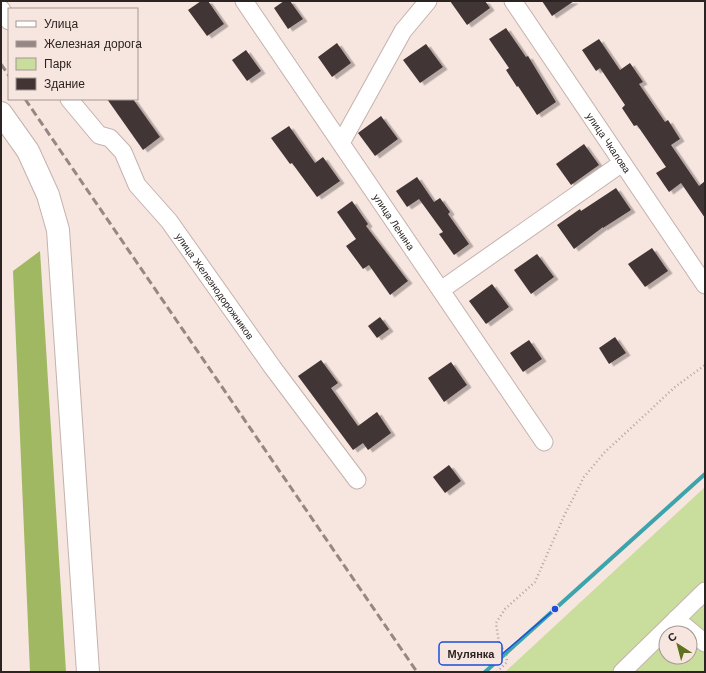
<svg xmlns="http://www.w3.org/2000/svg" width="706" height="673" font-family="'Work Sans',sans-serif">
	<style>
		.green { fill: #c9dd9c; fill-rule: evenodd }
		.forest { fill: #9fb861 }
		.lines { fill: none; stroke-linecap: round; stroke-linejoin: round }
		.stream { stroke: #3ea4ac; stroke-width: 4 }
		.building { fill: #433434; filter: url(#shadow) }
		.minor-casing { stroke: #c4b2ac; stroke-width: 19 }
		.major-casing { stroke: #c4b2ac; stroke-width: 24 }
		.path { stroke: #b2a49f; stroke-width: 2.5; stroke-dasharray: 1 3; stroke-linecap: butt }
		.minor { stroke: #fff; stroke-width: 17 }
		.major { stroke: #fff; stroke-width: 22 }
		.rail { stroke: #958884; stroke-width: 3; stroke-dasharray: 8 4; stroke-linecap: butt }
		.labels { text-anchor: middle; dominant-baseline: central; stroke-width: 4; stroke-linejoin: round; paint-order: stroke }
		.street-label { font-size: 10px; fill: #2b2422; stroke: #f7e5df }
		.leader { fill: none; stroke: #1d4ed8; stroke-width: 1.5 }
		.callout-dot { fill: #1d4ed8; stroke: #f7e5df; stroke-width: 1.5 }
		.callout { fill: #f7e5df; stroke: #1d4ed8; stroke-width: 1.5 }
		.callout-label { font-size: 11px; text-anchor: middle; font-weight: bold; fill: #2b2422 }
	</style>
	<defs>
		<filter id="shadow"><feDropShadow dx="4.5" dy="2.5" stdDeviation="0" flood-color="#0004"/></filter>
	</defs>
	<rect width="100%" height="100%" fill="#f7e5df"/>
	<path class="green" d="M 705,487 L 705,672 L 505,672 ZM 666,633 L 690,633 L 690,657 L 666,657 Z"/>
	<polygon class="forest" points="40,251 66,672 30,672 13,271"/>
	<g class="lines">
		<polyline class="stream" points="485,672 705,474"/>
	</g>
	<g class="building">
		<polygon points="201,1 208,1 224,24 207,36 188,10"/>
		<polygon points="284,1 290,1 303,19 288,29 274,8"/>
		<polygon points="450,1 485,1 490,8 467,25"/>
		<polygon points="542,1 574,1 552,16"/>
		<polygon points="506,28 526,57 528,56 556,102 537,115 518,86 517,87 506,70 509,68 489,39"/>
		<polygon points="599,39 620,70 630,63 643,82 639,84 665,122 668,120 680,139 671,145 699,186 705,181 705,218 681,183 669,192 656,173 666,167 637,125 634,126 622,108 625,105 600,68 596,71 582,50"/>
		<polygon points="337,43 351,63 332,77 318,57"/>
		<polygon points="426,44 443,67 420,83 403,60"/>
		<polygon points="246,50 261,71 247,81 232,60"/>
		<polygon points="107,99 133,99 160,137 143,150"/>
		<polygon points="381,116 398,139 375,156 358,133"/>
		<polygon points="289,126 315,163 323,157 340,181 317,197 292,163 290,164 271,138"/>
		<polygon points="584,144 599,165 571,185 556,164"/>
		<polygon points="417,177 434,202 440,198 450,212 448,214 469,244 454,255 439,234 443,232 419,199 407,207 396,191"/>
		<polygon points="616,188 631,210 603,228 603,227 574,249 557,225 580,209 581,211"/>
		<polygon points="352,201 368,224 366,226 408,281 390,295 369,265 363,269 346,246 356,239 337,212"/>
		<polygon points="652,248 668,271 645,287 628,264"/>
		<polygon points="537,254 554,277 531,294 514,270"/>
		<polygon points="492,284 509,307 486,324 469,301"/>
		<polygon points="380,317 389,329 377,338 368,326"/>
		<polygon points="615,337 626,353 609,364 599,348"/>
		<polygon points="529,340 542,359 523,372 510,353"/>
		<polygon points="321,360 338,383 331,388 358,426 377,412 391,433 368,450 363,443 353,450 298,376"/>
		<polygon points="451,362 467,385 444,402 428,378"/>
		<polygon points="449,465 461,481 445,493 433,477"/>
	</g>
	<g class="lines">
		<g class="minor-casing">
			<g id="minor">
				<path id="s1" d="M 244,1 L 544,442"/>
				<path id="s2" d="M 513,1 L 705,285"/>
				<polyline points="1,9 9,21"/>
				<path id="s3" d="M 69,99 L 99,135 L 110,138 L 123,152 L 137,185 L 169,221 L 273,368 L 357,480"/>
				<polyline points="341,143 403,31 428,1"/>
				<polyline points="441,290 622,163"/>
				<polyline points="676,619 705,643"/>
				<polyline points="622,672 705,591"/>
			</g>
		</g>
		<g class="major-casing">
			<polyline id="major" points="1,113 28,151 48,195 58,230 88,672"/>
		</g>
		<polyline class="path" points="497,672 507,662 506,653 499,643 496,623 505,609 535,582 564,516 584,477 604,453 675,387 705,365"/>
		<use href="#minor" class="minor"/>
		<use href="#major" class="major"/>
		<g class="rail">
			<polyline points="1,64 9,76"/>
			<polyline points="25,99 417,672"/>
		</g>
	</g>
	<g class="labels">
		<g class="street-label">
			<text stroke="none"><textPath href="#s2" startOffset="171">улица Чкалова</textPath></text>
			<text stroke="none"><textPath href="#s1" startOffset="267">улица Ленина</textPath></text>
			<text stroke="none"><textPath href="#s3" startOffset="241">улица Железнодорожников</textPath></text>
		</g>
	</g>
	<path class="leader" d="M555 609L502 654"/>
	<circle class="callout-dot" cx="555" cy="609" r="4"/>
	<rect class="callout" x="439" y="642" width="63" height="23" rx="4"/>
	<g class="callout-label">
		<text x="471" y="658">Мулянка</text>
	</g>
	<rect width="706" height="673" fill="none" stroke="#2b2422" stroke-width="4"/>
	<rect x="8" y="8" width="130" height="92" fill="#f7e5df" stroke="#a59893"/>
	<rect x="16" y="21" width="20" height="6" fill="#ffffff" stroke="#a59893"/>
	<text x="44" y="28" font-size="12" fill="#2b2422">Улица</text>
	<rect x="16" y="41" width="20" height="6" fill="#958884" stroke="#a59893"/>
	<text x="44" y="48" font-size="12" fill="#2b2422">Железная дорога</text>
	<rect x="16" y="58" width="20" height="12" fill="#c9dd9c" stroke="#a59893"/>
	<text x="44" y="68" font-size="12" fill="#2b2422">Парк</text>
	<rect x="16" y="78" width="20" height="12" fill="#433434" stroke="#a59893"/>
	<text x="44" y="88" font-size="12" fill="#2b2422">Здание</text>
	<g transform="translate(678 645) rotate(324)"><circle r="19" fill="#f7e5df" stroke="#a59893"/>
	<path d="M0-3L7 15L0 10L-7 15Z" fill="#5f711f"/>
	<text y="-6" font-size="11" font-weight="bold" text-anchor="middle" fill="#2b2422">С</text>
	</g>
</svg>
